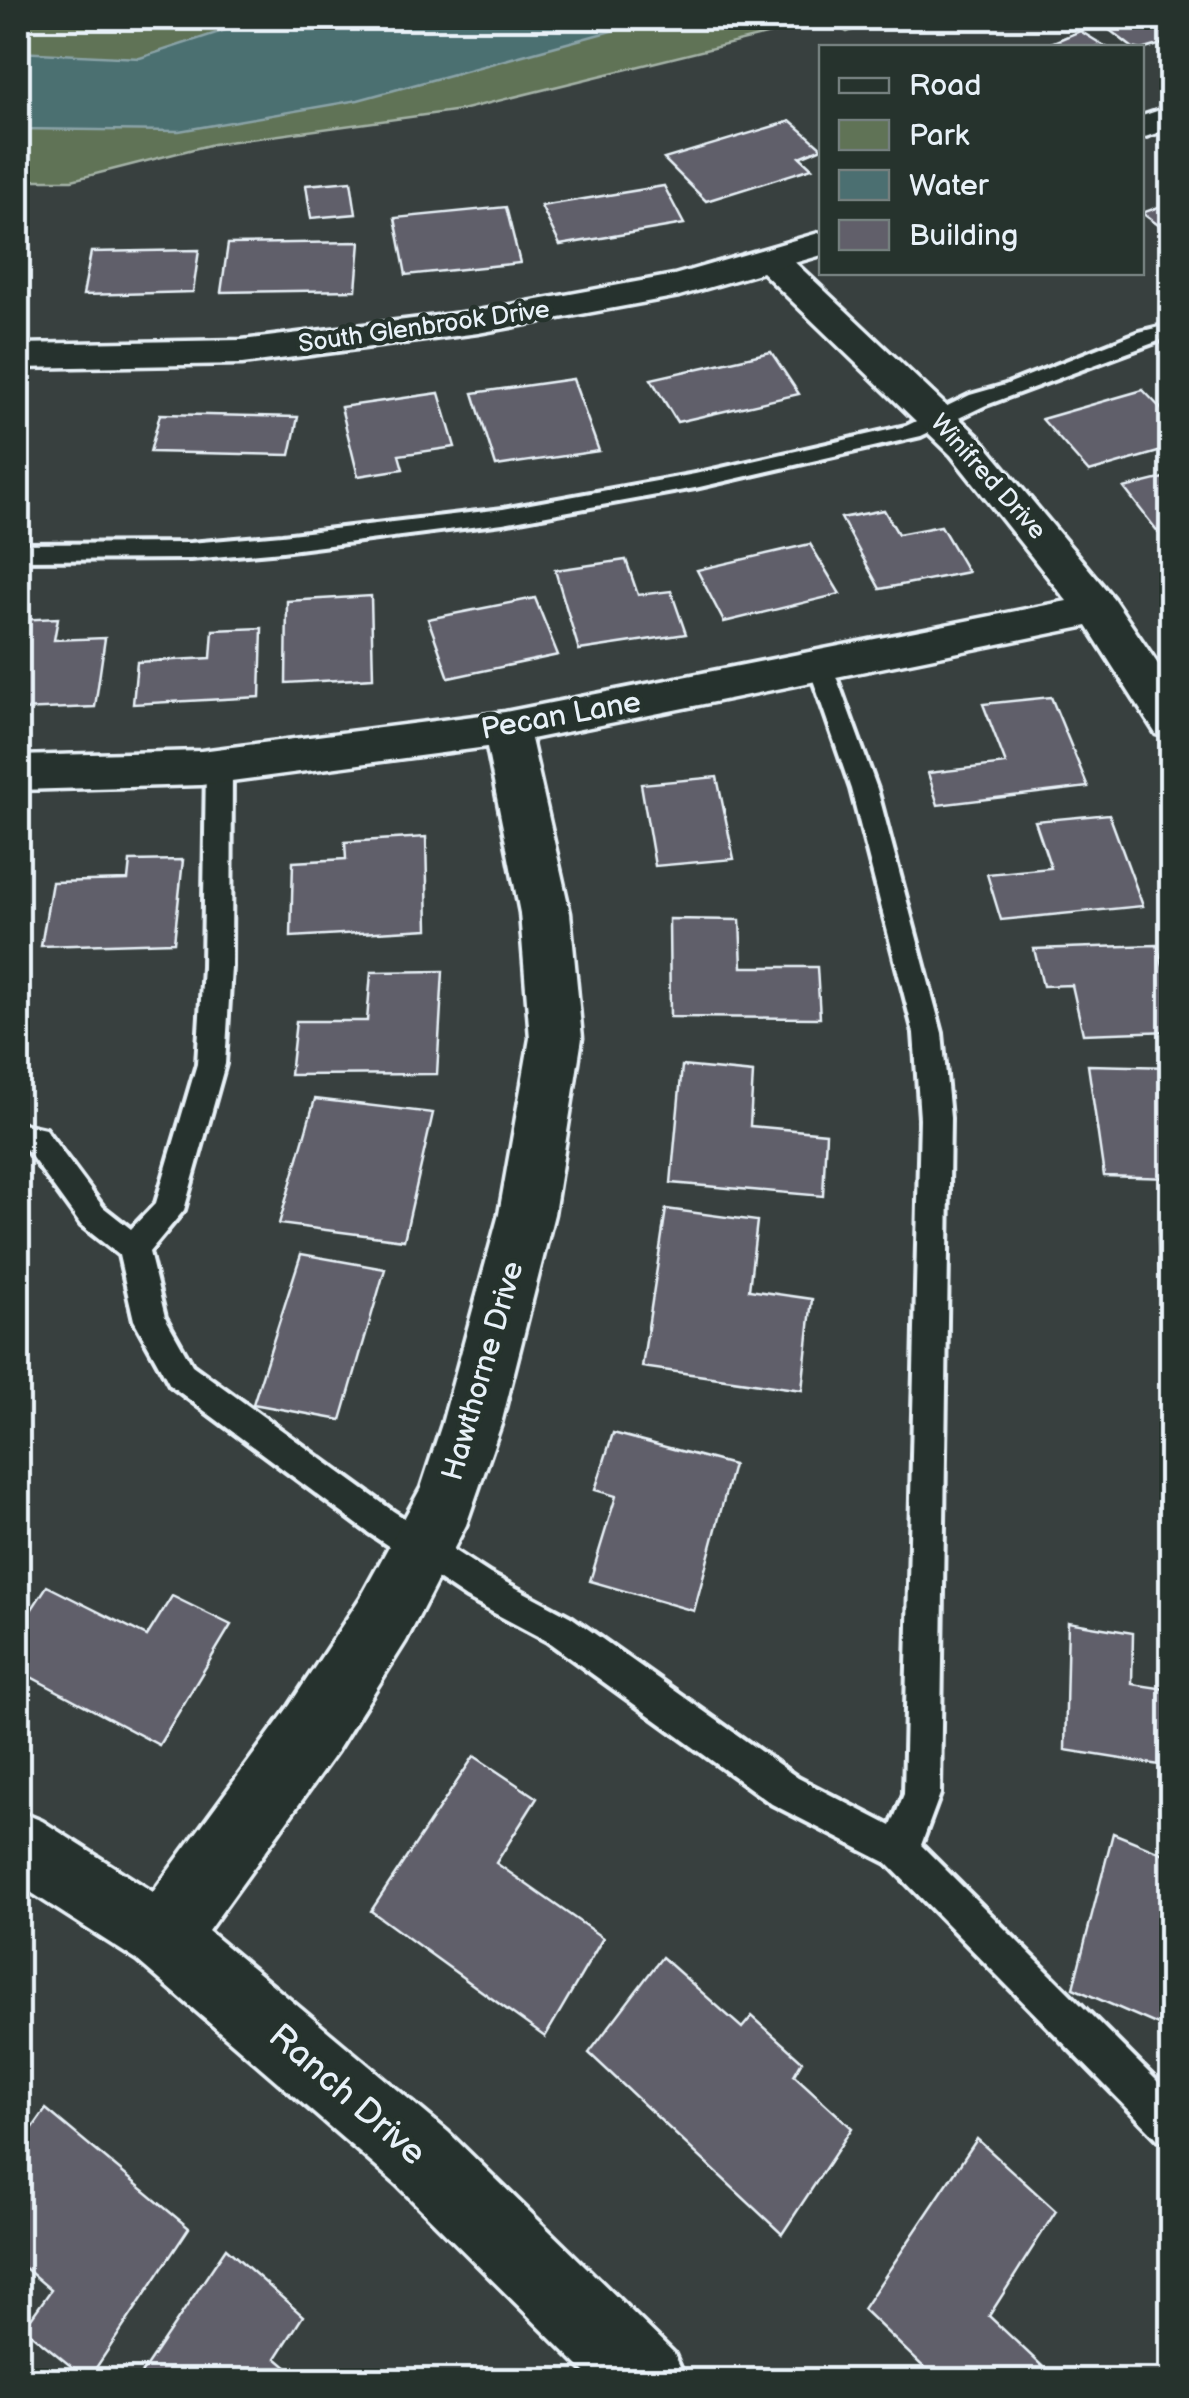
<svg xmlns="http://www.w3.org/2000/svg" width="1189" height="2398" font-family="'Balsamiq Sans',sans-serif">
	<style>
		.green { fill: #607356; stroke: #a4b2a7; stroke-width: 2.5 }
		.water { fill: #4b6f71; stroke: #8aa3a7; stroke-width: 2.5 }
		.building { fill: #615f6a; stroke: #e8f1f8; stroke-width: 2.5 }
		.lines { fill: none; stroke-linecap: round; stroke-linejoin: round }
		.service-casing { stroke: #e8f1f8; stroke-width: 8 }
		.minor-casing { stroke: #e8f1f8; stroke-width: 7 }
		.tertiary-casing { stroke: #e8f1f8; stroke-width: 7 }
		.service { fill: #26332d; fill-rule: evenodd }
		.minor { fill: #26332d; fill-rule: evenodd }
		.tertiary { fill: #26332d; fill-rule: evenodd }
		.labels { text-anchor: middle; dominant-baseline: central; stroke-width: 9; stroke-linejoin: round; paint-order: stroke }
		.far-street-label { font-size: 25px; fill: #e8f1f8; stroke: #26332d }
		.street-label { font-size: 30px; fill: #e8f1f8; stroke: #26332d }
		.near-street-label { font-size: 35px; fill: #e8f1f8; stroke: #26332d }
	</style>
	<rect width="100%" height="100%" fill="#38403f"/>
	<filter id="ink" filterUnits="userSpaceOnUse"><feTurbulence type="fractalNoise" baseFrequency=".01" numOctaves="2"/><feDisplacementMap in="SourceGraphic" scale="20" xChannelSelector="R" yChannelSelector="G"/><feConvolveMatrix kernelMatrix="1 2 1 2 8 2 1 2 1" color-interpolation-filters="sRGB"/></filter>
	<g filter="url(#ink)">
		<polygon class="green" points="18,18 884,18 847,32 827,20 461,110 213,144 72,180 18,180"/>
		<polygon class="water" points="262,18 659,18 358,100 179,131 18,129 18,52 140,58"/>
		<g class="building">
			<polygon points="1094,18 1172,18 1172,41 1142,50 1133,48"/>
			<polygon points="1080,31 1108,48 1044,46"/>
			<polygon points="791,121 822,148 800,157 812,168 706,201 664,159"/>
			<polygon points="351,181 356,214 311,218 306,185"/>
			<polygon points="664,186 684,224 560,245 541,206"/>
			<polygon points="1172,202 1172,235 1142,213"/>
			<polygon points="506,207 520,263 406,275 395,218"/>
			<polygon points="360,242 356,290 221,292 228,244"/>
			<polygon points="199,250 193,292 83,295 91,252"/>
			<polygon points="771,352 799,394 677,422 651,379"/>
			<polygon points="573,379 599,451 496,466 473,393"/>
			<polygon points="1143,390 1172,420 1172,448 1089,472 1042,419"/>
			<polygon points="439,393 455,447 399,455 403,469 358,476 341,407"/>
			<polygon points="160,414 298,417 290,455 150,452"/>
			<polygon points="1172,476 1172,545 1169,546 1124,488"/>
			<polygon points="884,510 898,534 941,526 968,572 880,589 841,518"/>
			<polygon points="810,544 840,594 724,622 697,570"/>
			<polygon points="626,560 638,595 671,591 686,634 579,650 555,570"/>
			<polygon points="371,596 373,678 286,683 287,601"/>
			<polygon points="535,598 558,655 449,678 428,619"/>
			<polygon points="58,618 54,640 105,638 95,707 18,710 18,620"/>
			<polygon points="262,628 260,697 133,704 137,662 211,658 213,630"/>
			<polygon points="1051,697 1088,787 938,805 928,773 1006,764 983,704"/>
			<polygon points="717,777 734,859 655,866 641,784"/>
			<polygon points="1109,814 1143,906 1001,920 987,874 1051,868 1035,821"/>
			<polygon points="426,837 428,929 291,937 293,862 346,859 345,842"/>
			<polygon points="183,860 174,942 41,946 52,882 128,880 130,861"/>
			<polygon points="669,919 740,920 742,967 817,967 820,1018 670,1017"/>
			<polygon points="1157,945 1172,998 1172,1031 1083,1034 1072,985 1043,986 1034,949"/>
			<polygon points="443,971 437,1074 290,1075 296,1021 367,1021 371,972"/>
			<polygon points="1088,1065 1172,1067 1172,1178 1104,1176"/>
			<polygon points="682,1066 753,1073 750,1126 826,1133 823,1196 671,1183"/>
			<polygon points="315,1099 433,1113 404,1240 279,1224"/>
			<polygon points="666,1209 757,1221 749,1290 812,1299 802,1390 642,1367"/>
			<polygon points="1158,1238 1172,1240 1172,1310 1160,1309"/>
			<polygon points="301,1254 385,1269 341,1420 253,1404"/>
			<polygon points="613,1433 733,1465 694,1611 590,1581 616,1496 595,1490"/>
			<polygon points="47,1586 147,1636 172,1596 231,1625 159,1745 18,1670 18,1630"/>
			<polygon points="1068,1622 1133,1633 1132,1684 1172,1690 1172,1767 1065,1750"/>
			<polygon points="474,1756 537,1798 496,1863 603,1938 545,2037 371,1911"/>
			<polygon points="1113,1833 1172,1857 1172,2031 1073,1988"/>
			<polygon points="662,1957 742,2028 752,2016 802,2061 794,2075 852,2128 782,2234 589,2053"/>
			<polygon points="46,2109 189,2228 88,2380 24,2328 51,2290 18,2262 18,2149"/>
			<polygon points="977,2139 1056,2211 989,2316 1057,2380 937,2380 863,2309"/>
			<polygon points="226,2248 303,2316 276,2358 302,2380 137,2380"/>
		</g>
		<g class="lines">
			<g class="service-casing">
				<g id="service">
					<polygon points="1172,324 1172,336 986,405 921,436 695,488 503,523 282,551 190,559 18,560 18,544 190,543 282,535 503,509 695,474 906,426 970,395 1005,385 1139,332"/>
					<polygon points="821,659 833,668 877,789 942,1033 950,1118 940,1794 921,1845 1172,2096 1172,2145 1158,2139 887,1863 772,1804 547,1641 466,1598 369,1533 170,1385 134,1320 119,1255 81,1225 26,1149 18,1147 18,1123 45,1129 103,1207 131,1229 156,1203 197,1064 203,967 206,766 210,759 228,759 232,766 231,967 225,1064 184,1210 149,1252 165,1317 192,1365 393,1511 490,1574 571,1617 798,1778 891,1826 904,1794 920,1118 914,1033 851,789 809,668"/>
				</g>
			</g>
			<g class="minor-casing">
				<polygon id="minor" points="771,249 784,252 979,437 1113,598 1172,685 1172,738 1156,734 1087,626 531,739 570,913 582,1038 554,1214 501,1424 466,1525 406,1641 337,1751 208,1931 448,2132 674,2353 686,2380 593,2380 396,2184 138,1961 18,1884 18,1811 42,1821 153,1892 290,1705 361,1597 421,1488 442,1424 499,1214 530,1038 520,913 487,747 201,785 18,790 18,756 201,751 505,712 1067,601 951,455 758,268 752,260 758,252"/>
			</g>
			<g class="tertiary-casing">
				<g id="tertiary">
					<polygon points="1172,106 1172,128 1142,138 1142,116"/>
					<polygon points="822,232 822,255 679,296 478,333 242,364 18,368 18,344 242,340 478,311 674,275"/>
				</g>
			</g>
			<use href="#service" class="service"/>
			<use href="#minor" class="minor"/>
			<use href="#tertiary" class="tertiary"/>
		</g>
	</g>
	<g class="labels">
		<g class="far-street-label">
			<text transform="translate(424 327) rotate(-8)">South Glenbrook Drive</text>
			<text transform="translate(988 477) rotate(48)">Winifred Drive</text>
		</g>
		<g class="street-label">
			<text transform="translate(561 716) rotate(-10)">Pecan Lane</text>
			<text transform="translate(483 1371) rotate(-74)">Hawthorne Drive</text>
		</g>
		<g class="near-street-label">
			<text transform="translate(347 2095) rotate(41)">Ranch Drive</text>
		</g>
	</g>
	<rect width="1189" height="2398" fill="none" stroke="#26332d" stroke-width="60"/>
	<rect x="30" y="30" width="1129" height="2338" fill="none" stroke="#e8f1f8" stroke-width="4" filter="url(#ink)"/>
	<rect x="819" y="45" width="325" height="230" fill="#26332d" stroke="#747f7e" stroke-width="2.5"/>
	<rect x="839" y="78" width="50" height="15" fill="#26332d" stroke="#747f7e" stroke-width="2.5"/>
	<text x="909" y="95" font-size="30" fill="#e8f1f8">Road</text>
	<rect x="839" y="120" width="50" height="30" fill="#607356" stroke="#747f7e" stroke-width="2.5"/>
	<text x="909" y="145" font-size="30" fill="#e8f1f8">Park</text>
	<rect x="839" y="170" width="50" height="30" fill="#4b6f71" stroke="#747f7e" stroke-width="2.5"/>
	<text x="909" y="195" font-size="30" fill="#e8f1f8">Water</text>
	<rect x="839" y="220" width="50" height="30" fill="#615f6a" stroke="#747f7e" stroke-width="2.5"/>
	<text x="909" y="245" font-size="30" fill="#e8f1f8">Building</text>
</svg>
